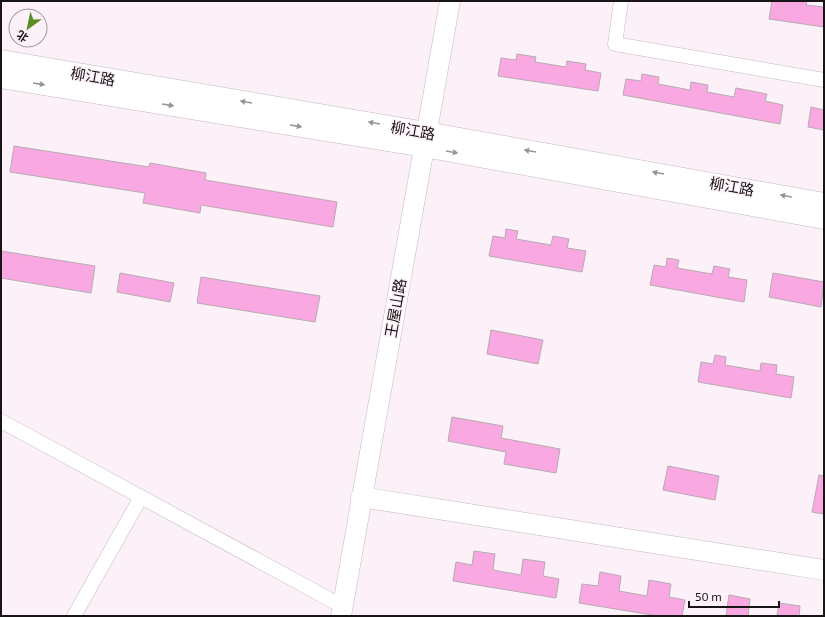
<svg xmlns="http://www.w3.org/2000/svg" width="825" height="617" font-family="'Exo 2','Noto Sans SC',sans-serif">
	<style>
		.building { fill: #faa8e2; stroke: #b5abb2 }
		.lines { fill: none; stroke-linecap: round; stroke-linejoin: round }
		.street-casing { stroke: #c2b8bf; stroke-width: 15 }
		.secondary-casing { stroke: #c2b8bf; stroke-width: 21 }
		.street { stroke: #fff; stroke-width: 14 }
		.secondary { stroke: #fff; stroke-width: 20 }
		.oneway { fill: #979697 }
		.labels { text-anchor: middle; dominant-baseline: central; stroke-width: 3; stroke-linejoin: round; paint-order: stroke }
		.street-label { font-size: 15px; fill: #181517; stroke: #fcf1f8 }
	</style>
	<rect width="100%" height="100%" fill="#fcf1f8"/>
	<g class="building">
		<polygon points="772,1 787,2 787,1 807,1 806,5 824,7 824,27 769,19"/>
		<polygon points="517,54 536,57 535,62 566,67 567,61 586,64 585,70 601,73 598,91 498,76 501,58 516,60"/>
		<polygon points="642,74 659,77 658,84 690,90 691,82 708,85 707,92 734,97 736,88 767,94 765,101 783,105 780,124 623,95 626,79 641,81"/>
		<polygon points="811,107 824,110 824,130 808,127"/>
		<polygon points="14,146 149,167 150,163 206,173 205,180 337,202 333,227 201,205 200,213 143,203 145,193 10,172"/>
		<polygon points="506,229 518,231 516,239 551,245 553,236 569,239 567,248 586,251 582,272 489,256 493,236 505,238"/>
		<polygon points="1,251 95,266 91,293 1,278"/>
		<polygon points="667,258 679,260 677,268 712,274 714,266 730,269 728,277 747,280 744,302 650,285 654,265 666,267"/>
		<polygon points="120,273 174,283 170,302 117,292"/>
		<polygon points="773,273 824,282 821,307 769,297"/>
		<polygon points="201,277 320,296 315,322 197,303"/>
		<polygon points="491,330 543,340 538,364 487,354"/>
		<polygon points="715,355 726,357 725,365 760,371 761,363 777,365 776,374 794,377 791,398 698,382 701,362 713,364"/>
		<polygon points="452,417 503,426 501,438 560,449 556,473 504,464 506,452 448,441"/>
		<polygon points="668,466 719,476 715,500 663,490"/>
		<polygon points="819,475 824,476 824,514 812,512"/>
		<polygon points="474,551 495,554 493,570 521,575 523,559 545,562 543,576 559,579 556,598 453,581 456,562 472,565"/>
		<polygon points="600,572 621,576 619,591 647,596 649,580 671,584 669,597 685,600 682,616 658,616 579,603 582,584 598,586"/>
		<polygon points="729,595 750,599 748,616 726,616"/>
		<polygon points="779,603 800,606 799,616 777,616"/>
	</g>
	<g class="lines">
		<g class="street-casing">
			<g id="street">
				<polyline points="621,1 615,44 824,80"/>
				<polyline points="1,421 342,606"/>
				<polyline points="74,616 141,497"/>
			</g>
		</g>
		<g class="secondary-casing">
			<g id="secondary">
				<polyline points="1,60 426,132 824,203"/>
				<polyline points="1,78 424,147 824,219"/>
				<polyline points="361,497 824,570"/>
				<polyline points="341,616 450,1"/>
			</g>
		</g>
		<use href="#street" class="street"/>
		<use href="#secondary" class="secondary"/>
	</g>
	<defs><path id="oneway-solid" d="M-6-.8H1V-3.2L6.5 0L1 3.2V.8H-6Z"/></defs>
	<g class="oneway">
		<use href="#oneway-solid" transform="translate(39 84) rotate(9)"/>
		<use href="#oneway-solid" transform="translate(246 102) rotate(-170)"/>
		<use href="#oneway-solid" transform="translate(168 105) rotate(9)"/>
		<use href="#oneway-solid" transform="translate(374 123) rotate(-170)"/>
		<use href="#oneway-solid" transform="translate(296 126) rotate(9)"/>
		<use href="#oneway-solid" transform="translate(530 151) rotate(-170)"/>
		<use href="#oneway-solid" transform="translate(452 152) rotate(10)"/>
		<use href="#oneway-solid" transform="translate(658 173) rotate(-170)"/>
		<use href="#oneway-solid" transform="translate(786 196) rotate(-170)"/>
	</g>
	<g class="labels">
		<g class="street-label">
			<text transform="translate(93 76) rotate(10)">柳江路</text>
			<text transform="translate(413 130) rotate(10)">柳江路</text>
			<text transform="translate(732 186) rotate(10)">柳江路</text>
			<text transform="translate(395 308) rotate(-80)">王屋山路</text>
		</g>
	</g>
	<rect width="825" height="617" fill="none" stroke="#181517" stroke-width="4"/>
	<g transform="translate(28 28) rotate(213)"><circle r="19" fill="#fcf1f8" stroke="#a1999e"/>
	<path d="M0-3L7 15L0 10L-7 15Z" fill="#5d8e23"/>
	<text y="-6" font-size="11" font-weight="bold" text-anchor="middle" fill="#181517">北</text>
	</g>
	<path d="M689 601v6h90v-6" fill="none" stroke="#181517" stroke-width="2"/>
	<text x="695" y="601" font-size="12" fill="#181517" stroke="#fcf1f8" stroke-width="3" paint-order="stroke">50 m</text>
</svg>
